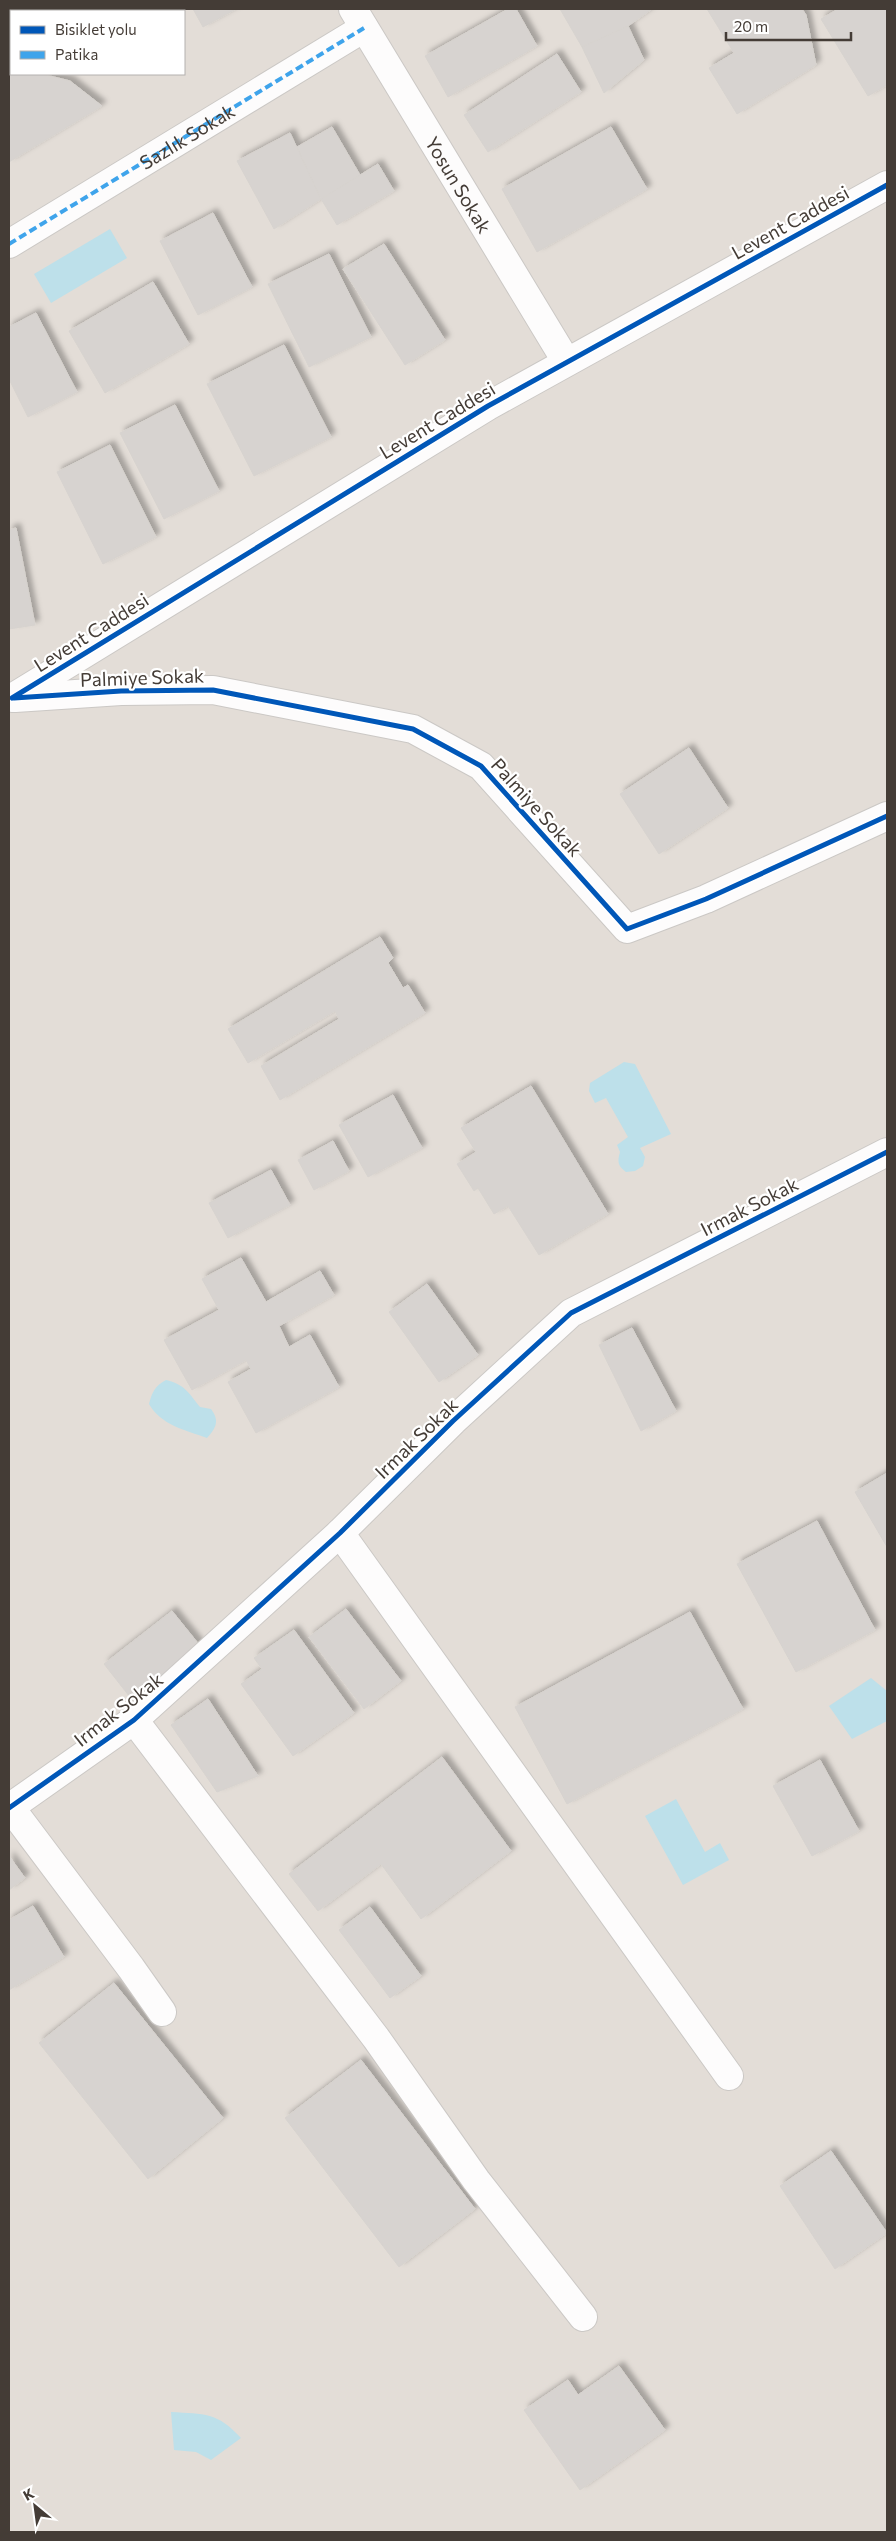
<svg xmlns="http://www.w3.org/2000/svg" width="896" height="2541" font-family="Commissioner,sans-serif">
	<style>
		.residential { fill: #e3ddd7; fill-rule: evenodd }
		.water { fill: #bde0ea }
		.building { fill: #d7d3d0; stroke: #d7d3cf; filter: url(#shadow) }
		.lines { fill: none; stroke-linecap: round; stroke-linejoin: round }
		.minor-casing { stroke: #cbc8c5; stroke-width: 30 }
		.minor { stroke: #fdfcfc; stroke-width: 28 }
		.quiet { stroke: #3fa4eb; stroke-width: 4; stroke-dasharray: 8 4; stroke-linecap: butt }
		.cycleway-casing { stroke: #fff; stroke-width: 8 }
		.cycleway { stroke: #0057b8; stroke-width: 5 }
		.labels { text-anchor: middle; dominant-baseline: central; stroke-width: 4.5; stroke-linejoin: round; paint-order: stroke }
		.street-label { font-size: 19px; fill: #443c36; stroke: #fff }
	</style>
	<defs>
		<filter id="shadow"><feDropShadow dx="4.5" dy="-4.5" stdDeviation="2.5" flood-color="#0004"/></filter>
	</defs>
	<rect width="100%" height="100%" fill="#efece9"/>
	<path class="residential" d="M 9,9 L 887,9 L 887,2532 L 9,2532 ZM 11,11 L 184,11 L 184,74 L 11,74 Z"/>
	<g class="water">
		<polygon points="110,229 127,258 51,303 34,274"/>
		<path d="M 624,1062 L 635,1064 L 671,1134 L 640,1148 L 645,1157 L 643,1166 L 635,1171 L 626,1172 C 618,1166 617,1162 620,1152 L 617,1145 L 628,1137 L 606,1098 L 595,1103 L 589,1091 L 590,1083 Z"/>
		<path d="M 166,1380 C 184,1384 189,1393 200,1407 L 211,1409 C 220,1421 216,1428 207,1438 C 185,1430 161,1425 149,1404 C 152,1392 155,1386 166,1380 Z"/>
		<polygon points="871,1678 887,1691 887,1721 852,1739 829,1706"/>
		<polygon points="676,1799 705,1852 720,1843 729,1860 683,1885 645,1816"/>
		<path d="M 171,2412 C 205,2414 217,2412 241,2438 L 211,2460 L 196,2452 L 174,2450 Z"/>
	</g>
	<g class="building">
		<polygon points="33,9 152,9 154,11 34,11"/>
		<polygon points="193,9 236,9 203,27"/>
		<polygon points="508,9 516,9 537,46 448,97 425,56"/>
		<polygon points="560,9 652,9 628,26 582,47"/>
		<polygon points="707,9 802,9 806,15 816,65 737,114 709,68 734,53"/>
		<polygon points="838,9 885,9 887,12 887,85 868,96 821,19"/>
		<polygon points="628,26 644,60 604,93 582,47"/>
		<polygon points="557,54 581,92 488,152 464,115"/>
		<polygon points="11,67 11,74 42,74 70,81 102,106 9,162 9,68"/>
		<polygon points="332,127 360,175 321,199 297,147"/>
		<polygon points="611,127 647,189 537,252 502,189"/>
		<polygon points="290,133 321,199 274,229 237,161"/>
		<polygon points="378,164 394,191 337,225 321,199"/>
		<polygon points="213,213 252,287 198,315 160,241"/>
		<polygon points="384,244 445,340 405,365 343,269"/>
		<polygon points="329,254 371,337 309,367 268,284"/>
		<polygon points="153,282 189,344 105,393 69,331"/>
		<polygon points="36,313 77,392 28,417 9,379 9,327"/>
		<polygon points="284,345 331,437 254,476 207,384"/>
		<polygon points="175,405 219,491 164,519 120,433"/>
		<polygon points="110,445 156,537 103,564 57,472"/>
		<polygon points="16,528 35,625 9,629 9,530"/>
		<polygon points="689,748 728,808 659,854 620,794"/>
		<polygon points="380,937 393,958 388,963 403,988 408,985 425,1013 280,1100 261,1066 339,1019 335,1011 248,1063 228,1029"/>
		<polygon points="531,1086 608,1214 539,1255 508,1206 494,1214 478,1188 474,1191 457,1164 476,1152 461,1128"/>
		<polygon points="393,1095 422,1148 368,1177 339,1125"/>
		<polygon points="333,1141 349,1171 314,1190 298,1160"/>
		<polygon points="271,1170 290,1205 228,1238 209,1203"/>
		<polygon points="241,1258 266,1302 320,1271 334,1295 279,1326 289,1347 310,1335 339,1387 256,1433 228,1382 251,1369 246,1360 192,1390 164,1340 219,1310 202,1279"/>
		<polygon points="427,1284 478,1355 439,1382 389,1312"/>
		<polygon points="632,1328 676,1411 641,1431 599,1345"/>
		<polygon points="887,1473 887,1547 855,1492"/>
		<polygon points="817,1521 875,1630 796,1672 737,1564"/>
		<polygon points="346,1609 401,1681 364,1709 309,1637"/>
		<polygon points="172,1611 201,1647 133,1701 104,1664"/>
		<polygon points="690,1612 743,1709 567,1804 515,1707"/>
		<polygon points="294,1630 354,1713 293,1756 241,1684 262,1669 254,1658"/>
		<polygon points="208,1699 258,1776 217,1792 171,1725"/>
		<polygon points="442,1757 511,1851 421,1919 381,1864 318,1911 289,1874"/>
		<polygon points="820,1760 859,1831 812,1856 773,1786"/>
		<polygon points="9,1856 25,1878 9,1890"/>
		<polygon points="33,1906 64,1957 9,1990 9,1920"/>
		<polygon points="370,1907 421,1976 390,1998 339,1930"/>
		<polygon points="114,1983 223,2118 148,2179 39,2043"/>
		<polygon points="361,2060 475,2209 399,2267 285,2118"/>
		<polygon points="831,2151 887,2233 835,2269 780,2186"/>
		<polygon points="619,2366 665,2430 580,2490 524,2410 568,2380 578,2395"/>
	</g>
	<g class="lines">
		<g class="minor-casing">
			<g id="minor">
				<path id="s1" d="M 353,9 L 566,361"/>
				<path id="s2" d="M 9,244 L 364,28"/>
				<polyline points="12,698 488,406 887,185"/>
				<polyline points="15,698 121,691 213,690 413,729 481,766 627,929 706,899 887,816"/>
				<polyline points="340,1533 729,2076"/>
				<polyline points="134,1720 376,2038 476,2180 583,2317"/>
				<polyline points="10,1807 131,1968 162,2012"/>
				<polyline points="9,1808 134,1720 340,1533 453,1421 571,1313 887,1152"/>
			</g>
		</g>
		<use href="#minor" class="minor"/>
		<polyline class="quiet" points="9,244 364,28"/>
		<g class="cycleway-casing">
			<g id="cycleway">
				<polyline points="12,698 488,406 887,185"/>
				<polyline points="14,698 121,691 213,690 413,729 481,766 627,929 706,899 887,816"/>
				<polyline points="9,1808 134,1720 340,1533 453,1421 571,1313 887,1152"/>
			</g>
		</g>
		<use href="#cycleway" class="cycleway"/>
	</g>
	<g class="labels">
		<g class="street-label">
			<text stroke="none"><textPath href="#s2" startOffset="208">Sazlık Sokak</textPath></text>
			<text stroke="none"><textPath href="#s1" startOffset="205">Yosun Sokak</textPath></text>
			<text transform="translate(790 222) rotate(-29)">Levent Caddesi</text>
			<text transform="translate(437 420) rotate(-31)">Levent Caddesi</text>
			<text transform="translate(91 632) rotate(-32)">Levent Caddesi</text>
			<text transform="translate(142 677) rotate(-2)">Palmiye Sokak</text>
			<text transform="translate(537 807) rotate(48)">Palmiye Sokak</text>
			<text transform="translate(749 1206) rotate(-27)">Irmak Sokak</text>
			<text transform="translate(416 1438) rotate(-44)">Irmak Sokak</text>
			<text transform="translate(118 1709) rotate(-38)">Irmak Sokak</text>
		</g>
	</g>
	<rect width="896" height="2541" fill="none" stroke="#443c36" stroke-width="20"/>
	<rect x="10" y="10" width="175" height="65" fill="#ffffff" stroke="#b4b1af"/>
	<rect x="20" y="26" width="25" height="8" fill="#0057b8" stroke="#b4b1af"/>
	<text x="55" y="35" font-size="15" fill="#443c36">Bisiklet yolu</text>
	<rect x="20" y="51" width="25" height="8" fill="#3fa4eb" stroke="#b4b1af"/>
	<text x="55" y="60" font-size="15" fill="#443c36">Patika</text>
	<g transform="translate(35 2506) rotate(331)" stroke="#ffffff" stroke-width="4" paint-order="stroke">
	<path d="M0-4L9 19L0 12L-9 19Z" fill="#443c36"/>
	<text y="-8" font-size="14" font-weight="bold" text-anchor="middle" fill="#443c36">K</text>
	</g>
	<path d="M726 32v8h125v-8" fill="none" stroke="#443c36" stroke-width="2.5"/>
	<text x="734" y="32" font-size="15" fill="#443c36" stroke="#ffffff" stroke-width="4" paint-order="stroke">20 m</text>
</svg>
